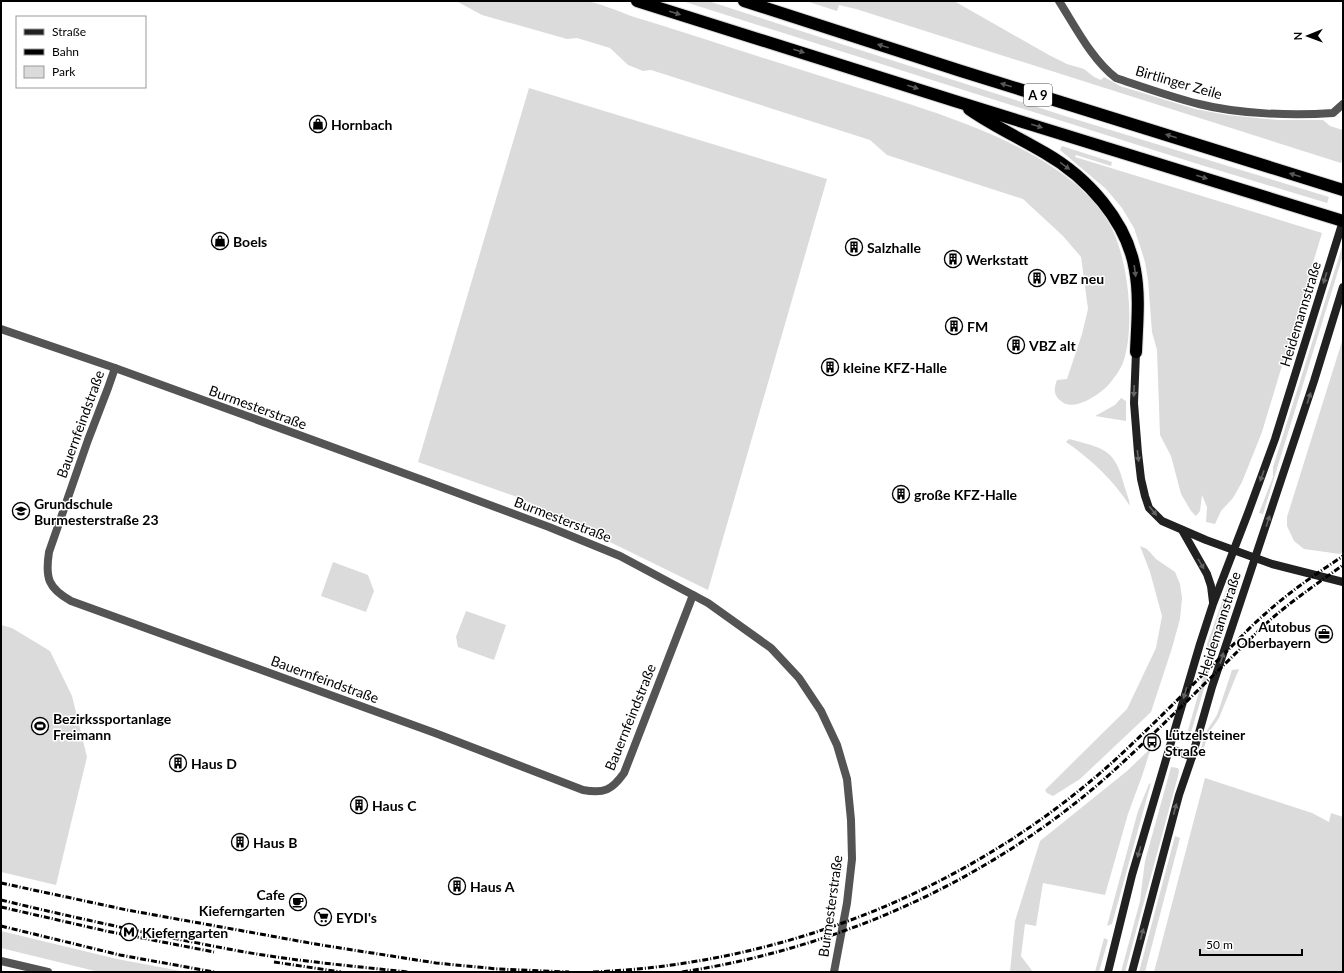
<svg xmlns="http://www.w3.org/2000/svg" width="1344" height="973" font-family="Lato,sans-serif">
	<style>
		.green { fill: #dbdbdb }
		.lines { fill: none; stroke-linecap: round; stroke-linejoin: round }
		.highway-casing { stroke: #dbdbdb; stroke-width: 14 }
		.street { stroke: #545454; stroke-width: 8 }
		.secondary { stroke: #212121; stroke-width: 8 }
		.highway { stroke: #000; stroke-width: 12 }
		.rail { stroke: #000; stroke-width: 3; stroke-dasharray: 6 2 1 2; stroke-linecap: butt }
		.oneway { fill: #595959 }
		.oneway2 { fill: #646464 }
		.labels { text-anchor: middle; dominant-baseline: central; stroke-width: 3; stroke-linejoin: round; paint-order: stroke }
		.shield { fill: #fff; stroke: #4c4c4c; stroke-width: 1 }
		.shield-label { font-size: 13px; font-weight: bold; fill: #000 }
		.street-label { font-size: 14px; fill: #000; stroke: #fff }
		.poi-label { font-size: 14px; font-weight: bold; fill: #000; stroke: #fff; text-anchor: start }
	</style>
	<rect width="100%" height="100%" fill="#fff"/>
	<g class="green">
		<path d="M 456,1 C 486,1 517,1 547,1 C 559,1 573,0 586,1 C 599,3 618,11 631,16 C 665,26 698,37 732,48 C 776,62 821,76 865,90 C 941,114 1067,150 1109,223 C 1128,256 1136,326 1123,363 C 1120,370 1115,377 1110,383 C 1101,394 1073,413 1061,401 C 1053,395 1054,388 1057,380 L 1067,379 L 1082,334 L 1088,309 L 1081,257 L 1063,236 L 1023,199 L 887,155 L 870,140 L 651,70 L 643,71 L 628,65 L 610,48 L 577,38 L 567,39 L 482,15 Z"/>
		<polygon points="682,1 708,1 1065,116 1329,197 1327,203 1201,165"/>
		<polygon points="806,1 954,1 1049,55 1067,64 1084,69 1094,77 1101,80 1104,77 1120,86 1195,109 1227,115 1277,120 1323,120 1330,126 1343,130 1343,157 1341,163 856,9 839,5 837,11"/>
		<polygon points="529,88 827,179 708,590 520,498 418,462"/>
		<polygon points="1062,146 1112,162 1111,166 1076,155 1075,157 1322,233 1262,432 1242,482 1233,498 1221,511 1215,524 1206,522 1207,507 1202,495 1200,511 1196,516 1191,511 1181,494 1171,456 1160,435 1157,350 1152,332 1148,280 1145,262 1140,246 1134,228 1122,208 1106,189 1060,150"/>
		<polygon points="1343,244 1343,255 1263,514 1259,513 1273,477 1273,467"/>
		<polygon points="1343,338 1343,552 1340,554 1304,549 1294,541 1287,526 1287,517"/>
		<polygon points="1121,398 1126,401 1126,421 1095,416 1115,405"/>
		<path d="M 1069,439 C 1102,448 1115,448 1124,485 C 1126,492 1129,498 1130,506 C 1113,480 1092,460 1066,442 Z"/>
		<polygon points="1140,546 1147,549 1156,559 1175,572 1180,584 1182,598 1180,619 1172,648 1151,712 1080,779 1053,796 1047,793 1045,790 1127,709 1156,648 1162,616 1150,572"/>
		<polygon points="333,562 368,575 374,591 366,612 321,596"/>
		<polygon points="1231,577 1238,582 1234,598 1216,648 1190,736 1187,734 1208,660 1207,644"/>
		<polygon points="466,611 506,625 494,660 458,647 456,637"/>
		<polygon points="1,625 12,628 50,651 72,696 87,757 56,885 1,872"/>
		<polygon points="1239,669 1219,718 1210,731 1203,750 1201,748 1206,732 1217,715 1232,670"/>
		<polygon points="1151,748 1142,776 1128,814 1105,895 1043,883 1036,926 1025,924 1021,956 1033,972 1010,972 1015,921 1040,841 1127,771"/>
		<polygon points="1171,767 1178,768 1179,771 1178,776 1125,972 1121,972 1140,901 1145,861"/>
		<polygon points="1205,778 1312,813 1329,822 1331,813 1343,817 1343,972 1154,972"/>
		<polygon points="1151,783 1112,924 1107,926 1138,811 1149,784"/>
		<polygon points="1175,836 1180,838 1145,972 1139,972"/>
		<polygon points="1,931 117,959 186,972 99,972 1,948"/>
		<polygon points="1104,938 1108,940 1099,972 1095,972"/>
	</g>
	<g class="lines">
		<g class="highway-casing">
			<g id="highway">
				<polyline points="637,1 958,102 1343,221"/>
				<polyline points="744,1 961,71 1343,190"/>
				<path d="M 969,109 C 993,126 1020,138 1045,153 C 1087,177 1127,221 1135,270 C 1140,296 1137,325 1136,352"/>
			</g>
		</g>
		<g class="street">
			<path d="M 1059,1 C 1075,26 1092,60 1116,78 C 1143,87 1171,97 1199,104 C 1238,114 1293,116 1333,113 L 1343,104"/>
			<polyline points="1,329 115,368 428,482 549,527 620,556 708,603 771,648 799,678 821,711 837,745 847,779 851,820 852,859 847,903 834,972"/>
			<path d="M 115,368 L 108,388 L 88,440 L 49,552 C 45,578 48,588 71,601 L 435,733 L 583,790 C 604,794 612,790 624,773 L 693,595"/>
			<polyline points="1,961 48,972"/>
		</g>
		<g class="secondary">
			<polyline points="1136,352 1134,403 1138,453 1141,479 1145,496 1149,508 1162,521 1206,540 1272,564 1343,582"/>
			<polyline points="1182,530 1207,574 1211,586 1213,602"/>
			<polyline points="1169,748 1192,757"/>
			<polyline points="1108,972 1132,875 1200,644 1213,604 1248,513 1275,439 1343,221"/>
			<polyline points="1132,972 1179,795 1192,757 1212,687 1314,381 1343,287"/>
		</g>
		<use href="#highway" class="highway"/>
		<g class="rail">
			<polyline points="1,883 127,910 321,945 436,963 498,969 569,972"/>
			<path d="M 1,900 C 80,919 159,936 239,951 C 295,961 352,966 408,972"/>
			<polyline points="1,907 106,931 214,952"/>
			<polyline points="1,926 120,955 214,972"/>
			<polyline points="274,962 341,972"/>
			<path d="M 593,972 C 786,964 973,889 1116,759 C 1154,724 1190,687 1227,651 C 1239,639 1252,625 1265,614 C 1289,592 1316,574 1343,556"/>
			<path d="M 682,972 C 845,947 1000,876 1121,764 C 1159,729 1196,692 1233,656 C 1245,644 1257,632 1270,620 C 1293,600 1318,583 1343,565"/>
		</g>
	</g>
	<defs><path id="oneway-solid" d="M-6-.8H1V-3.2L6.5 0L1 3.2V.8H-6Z"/></defs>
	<g class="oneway">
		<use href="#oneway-solid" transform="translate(675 13) rotate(17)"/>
		<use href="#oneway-solid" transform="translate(883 46) rotate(-162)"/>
		<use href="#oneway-solid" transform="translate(799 51) rotate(17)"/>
		<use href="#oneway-solid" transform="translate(1006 85) rotate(-163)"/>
		<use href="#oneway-solid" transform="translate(913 87) rotate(18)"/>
		<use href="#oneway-solid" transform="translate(1037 126) rotate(17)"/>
		<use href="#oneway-solid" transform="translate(1171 136) rotate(-163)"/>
		<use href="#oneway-solid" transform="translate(1065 166) rotate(36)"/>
		<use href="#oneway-solid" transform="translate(1295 175) rotate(-163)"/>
		<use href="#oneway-solid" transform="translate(1202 177) rotate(17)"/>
		<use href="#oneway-solid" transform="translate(1135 271) rotate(82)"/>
	</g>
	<g class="oneway2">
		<use href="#oneway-solid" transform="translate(1325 278) rotate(107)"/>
		<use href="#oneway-solid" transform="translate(1134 391) rotate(92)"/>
		<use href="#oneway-solid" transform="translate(1309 398) rotate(-72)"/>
		<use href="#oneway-solid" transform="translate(1138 456) rotate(83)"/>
		<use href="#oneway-solid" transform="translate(1262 476) rotate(110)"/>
		<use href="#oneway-solid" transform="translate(1153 511) rotate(51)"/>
		<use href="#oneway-solid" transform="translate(1268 521) rotate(-72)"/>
		<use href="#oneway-solid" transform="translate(1201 564) rotate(59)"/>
		<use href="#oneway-solid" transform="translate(1222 658) rotate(-72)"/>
		<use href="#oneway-solid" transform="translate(1185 693) rotate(107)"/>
		<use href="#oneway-solid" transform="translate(1175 809) rotate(-75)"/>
		<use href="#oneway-solid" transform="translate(1139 852) rotate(106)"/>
		<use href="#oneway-solid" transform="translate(1142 934) rotate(-75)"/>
	</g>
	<defs>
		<g id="shop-ring" transform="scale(0.9)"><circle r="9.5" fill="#fff" stroke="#000" stroke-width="1.5"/><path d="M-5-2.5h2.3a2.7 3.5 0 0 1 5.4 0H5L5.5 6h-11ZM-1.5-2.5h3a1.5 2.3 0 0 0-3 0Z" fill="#000"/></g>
		<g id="building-ring" transform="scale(0.9)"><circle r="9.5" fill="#fff" stroke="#000" stroke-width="1.5"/><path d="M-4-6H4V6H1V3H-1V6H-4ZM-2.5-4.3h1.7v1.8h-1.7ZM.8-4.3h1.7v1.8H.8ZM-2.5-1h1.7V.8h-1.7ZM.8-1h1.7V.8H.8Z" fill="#000"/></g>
		<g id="school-ring" transform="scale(0.9)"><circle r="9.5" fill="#fff" stroke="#000" stroke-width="1.5"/><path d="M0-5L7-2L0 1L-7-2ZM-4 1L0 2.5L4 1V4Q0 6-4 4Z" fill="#000"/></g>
		<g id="office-ring" transform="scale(0.9)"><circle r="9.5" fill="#fff" stroke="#000" stroke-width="1.5"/><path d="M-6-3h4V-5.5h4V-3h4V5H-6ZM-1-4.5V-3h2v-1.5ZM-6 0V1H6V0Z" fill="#000"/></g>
		<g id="stadium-ring" transform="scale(0.9)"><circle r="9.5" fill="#fff" stroke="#000" stroke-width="1.5"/><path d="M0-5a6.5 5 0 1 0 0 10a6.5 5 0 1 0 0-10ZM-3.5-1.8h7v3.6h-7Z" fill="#000"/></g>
		<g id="bus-ring" transform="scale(0.9)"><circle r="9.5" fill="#fff" stroke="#000" stroke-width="1.5"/><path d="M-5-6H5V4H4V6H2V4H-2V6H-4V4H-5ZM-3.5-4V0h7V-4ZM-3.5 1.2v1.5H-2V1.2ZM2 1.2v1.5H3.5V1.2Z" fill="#000"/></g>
		<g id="cafe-ring" transform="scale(0.9)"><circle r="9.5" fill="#fff" stroke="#000" stroke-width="1.5"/><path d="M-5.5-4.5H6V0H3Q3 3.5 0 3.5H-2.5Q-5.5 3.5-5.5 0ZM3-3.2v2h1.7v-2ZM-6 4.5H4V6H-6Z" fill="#000"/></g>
		<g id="supermarket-ring" transform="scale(0.9)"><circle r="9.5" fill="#fff" stroke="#000" stroke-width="1.5"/><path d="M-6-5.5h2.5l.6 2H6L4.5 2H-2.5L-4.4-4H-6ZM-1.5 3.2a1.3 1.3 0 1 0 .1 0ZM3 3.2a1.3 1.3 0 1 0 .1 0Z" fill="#000"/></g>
		<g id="metro-ring" transform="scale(0.9)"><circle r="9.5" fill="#fff" stroke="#000" stroke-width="1.5"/><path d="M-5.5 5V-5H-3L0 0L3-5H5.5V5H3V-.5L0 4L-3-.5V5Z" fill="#000"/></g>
	</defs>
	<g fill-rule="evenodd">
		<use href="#shop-ring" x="318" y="124"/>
		<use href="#shop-ring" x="220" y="241"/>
		<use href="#building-ring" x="854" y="247"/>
		<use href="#building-ring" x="953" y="259"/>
		<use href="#building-ring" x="1037" y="278"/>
		<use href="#building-ring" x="954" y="326"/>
		<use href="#building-ring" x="1016" y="345"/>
		<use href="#building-ring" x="830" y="367"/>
		<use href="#building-ring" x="901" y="494"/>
		<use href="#school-ring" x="21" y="511"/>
		<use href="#office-ring" x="1324" y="634"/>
		<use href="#stadium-ring" x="40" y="726"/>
		<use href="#bus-ring" x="1152" y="742"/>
		<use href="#building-ring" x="178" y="763"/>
		<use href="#building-ring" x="359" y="805"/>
		<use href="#building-ring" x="240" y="842"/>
		<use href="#building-ring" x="457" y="886"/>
		<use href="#cafe-ring" x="298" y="902"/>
		<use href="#supermarket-ring" x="323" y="917"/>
		<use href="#metro-ring" x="129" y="932"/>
	</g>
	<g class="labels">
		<rect class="shield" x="1024" y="84" width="28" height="22" rx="3"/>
		<g class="shield-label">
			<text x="1038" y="95">A 9</text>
		</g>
		<g class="street-label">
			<text transform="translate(1179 82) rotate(16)">Birtlinger Zeile</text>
			<text transform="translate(1300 314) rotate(-73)">Heidemannstraße</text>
			<text transform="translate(258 407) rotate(20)">Burmesterstraße</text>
			<text transform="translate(80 424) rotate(-70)">Bauernfeindstraße</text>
			<text transform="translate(563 519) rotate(21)">Burmesterstraße</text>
			<text transform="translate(1219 624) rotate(-72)">Heidemannstraße</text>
			<text transform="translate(325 679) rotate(20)">Bauernfeindstraße</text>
			<text transform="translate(630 717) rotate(-68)">Bauernfeindstraße</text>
			<text transform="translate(830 906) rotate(-82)">Burmesterstraße</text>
		</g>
		<g class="poi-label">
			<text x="331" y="124">Hornbach</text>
			<text x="233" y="241">Boels</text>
			<text x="867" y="247">Salzhalle</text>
			<text x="966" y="259">Werkstatt</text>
			<text x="1050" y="278">VBZ neu</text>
			<text x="967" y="326">FM</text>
			<text x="1029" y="345">VBZ alt</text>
			<text x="843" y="367">kleine KFZ-Halle</text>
			<text x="914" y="494">große KFZ-Halle</text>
			<text x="34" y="503">Grundschule<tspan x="34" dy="16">Burmesterstraße 23</tspan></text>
			<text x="1311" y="626" text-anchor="end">Autobus<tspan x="1311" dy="16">Oberbayern</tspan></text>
			<text x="53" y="718">Bezirkssportanlage<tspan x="53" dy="16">Freimann</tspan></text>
			<text x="1165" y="734">Lützelsteiner<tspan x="1165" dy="16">Straße</tspan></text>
			<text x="191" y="763">Haus D</text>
			<text x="372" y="805">Haus C</text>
			<text x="253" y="842">Haus B</text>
			<text x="470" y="886">Haus A</text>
			<text x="285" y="894" text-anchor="end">Cafe<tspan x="285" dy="16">Kieferngarten</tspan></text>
			<text x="336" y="917">EYDI's</text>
			<text x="142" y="932">Kieferngarten</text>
		</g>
	</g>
	<rect width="1344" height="973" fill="none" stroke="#000000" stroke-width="4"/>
	<rect x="16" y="16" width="130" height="72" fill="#ffffff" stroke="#999999"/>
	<rect x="24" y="29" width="20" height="6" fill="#212121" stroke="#999999"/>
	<text x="52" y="36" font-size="12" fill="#000000">Straße</text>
	<rect x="24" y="49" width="20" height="6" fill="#000000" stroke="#999999"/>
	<text x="52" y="56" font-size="12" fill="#000000">Bahn</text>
	<rect x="24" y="66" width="20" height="12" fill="#dbdbdb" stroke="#999999"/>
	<text x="52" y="76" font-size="12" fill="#000000">Park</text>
	<g transform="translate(1308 36) rotate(269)" stroke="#ffffff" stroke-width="3" paint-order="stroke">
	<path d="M0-3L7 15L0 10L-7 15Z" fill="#000000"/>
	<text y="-6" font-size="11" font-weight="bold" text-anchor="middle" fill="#000000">N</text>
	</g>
	<path d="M1200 949v6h102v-6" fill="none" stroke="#000000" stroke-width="2"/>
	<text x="1206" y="949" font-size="12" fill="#000000" stroke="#ffffff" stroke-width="3" paint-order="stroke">50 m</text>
</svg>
